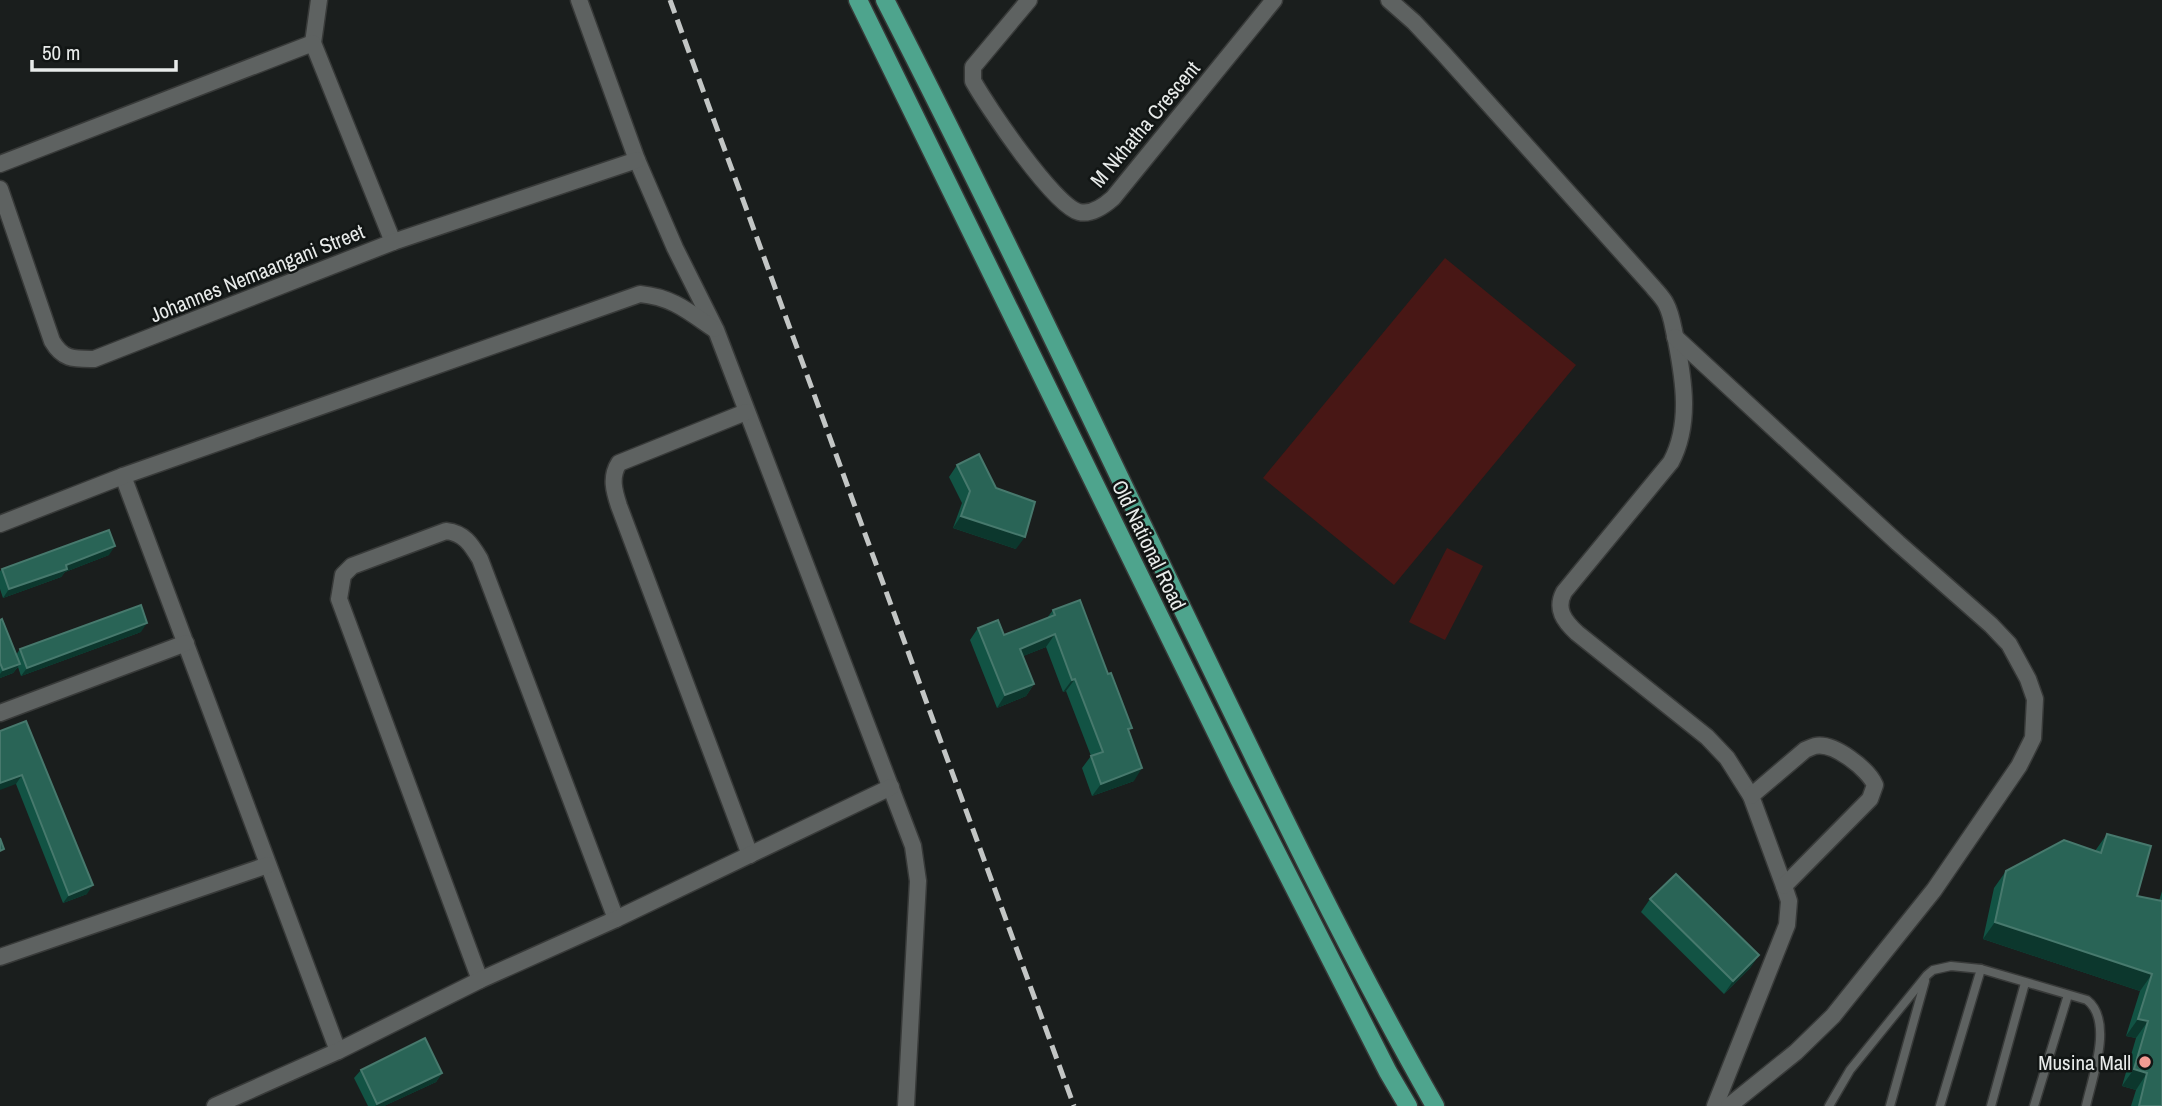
<svg xmlns="http://www.w3.org/2000/svg" width="2162" height="1106" font-family="'Archivo Narrow',sans-serif">
	<style>
		.green { fill: #481715 }
		.lines { fill: none; stroke-linecap: round; stroke-linejoin: round }
		.service-casing { stroke: #383a39; stroke-width: 11 }
		.minor-casing { stroke: #383a39; stroke-width: 19 }
		.primary-casing { stroke: #383a39; stroke-width: 21 }
		.service { stroke: #5e6261; stroke-width: 8 }
		.minor { stroke: #5e6261; stroke-width: 16 }
		.primary { stroke: #4ea48d; stroke-width: 18 }
		.rail { stroke: #c3c6c5; stroke-width: 5; stroke-dasharray: 14 7; stroke-linecap: butt }
		.wall { fill: #125344 }
		.shaded-wall { fill: #0c372d }
		.building { fill: #296456; stroke: #47796d; stroke-width: 2 }
		.poi-dot { fill: #f59c94; stroke: #111514; stroke-width: 2.5 }
		.labels { text-anchor: middle; dominant-baseline: central; stroke-width: 5; stroke-linejoin: round; paint-order: stroke }
		.street-label { font-size: 21px; fill: #e8ebea; stroke: #111514 }
		.poi-label { font-size: 21px; fill: #e8ebea; stroke: #111514; text-anchor: end }
	</style>
	<rect width="100%" height="100%" fill="#1a1e1d"/>
	<g class="green">
		<polygon points="1445,258 1576,365 1394,585 1263,478"/>
		<polygon points="1447,548 1483,566 1445,640 1409,622"/>
	</g>
	<g class="lines">
		<g class="service-casing">
			<g id="service">
				<path d="M 1829,1106 L 1850,1070 L 1927,975 L 1933,970 L 1951,966 L 1981,969 L 2087,1000 C 2114,1021 2092,1078 2086,1106"/>
				<polyline points="1890,1106 1925,981"/>
				<polyline points="1940,1106 1981,969"/>
				<polyline points="1991,1106 2025,983"/>
				<polyline points="2034,1106 2068,995"/>
			</g>
		</g>
		<g class="minor-casing">
			<g id="minor">
				<polyline points="579,0 637,160 675,248 716,330 913,846 918,881 906,1106"/>
				<path d="M 1029,0 L 973,67 L 973,81 C 987,106 1054,206 1079,212 C 1091,215 1104,206 1113,198 L 1274,0"/>
				<path d="M 1389,0 L 1414,22 L 1443,53 L 1653,287 C 1657,292 1663,298 1666,304 C 1672,315 1673,328 1676,340 C 1684,381 1691,424 1671,462 L 1564,592 C 1555,609 1564,621 1577,633 L 1707,737 L 1727,758 L 1751,796 L 1784,886 L 1789,901 L 1787,925 L 1715,1106"/>
				<polyline points="313,43 319,0"/>
				<polyline points="0,164 313,43 393,242"/>
				<path d="M 0,189 L 52,341 C 63,360 74,359 94,359 L 393,242 L 637,160"/>
				<polyline points="1675,337 1898,543 1991,625 2009,644 2028,679 2035,699 2033,738 2019,766 1934,890 1833,1016 1796,1052 1729,1106"/>
				<path d="M 746,412 L 619,463 C 610,477 614,491 619,506 L 750,855"/>
				<polyline points="123,476 338,1051"/>
				<path d="M 0,524 L 123,476 L 640,294 C 672,297 688,311 714,329"/>
				<polyline points="0,713 186,643"/>
				<path d="M 1751,796 L 1805,750 C 1805,750 1814,746 1815,746 C 1834,742 1868,769 1875,785 L 1870,799 L 1784,886"/>
				<polyline points="0,957 268,865"/>
				<path d="M 480,980 L 339,599 L 343,575 L 352,566 L 446,531 C 464,533 471,544 480,559 L 616,919"/>
				<polyline points="215,1106 338,1051 480,980 616,919 891,787"/>
			</g>
		</g>
		<g class="primary-casing">
			<g id="primary">
				<polyline points="858,0 1239,779 1388,1072 1408,1106"/>
				<path d="M 885,0 C 988,201 1085,405 1182,608 C 1263,776 1343,944 1435,1106"/>
			</g>
		</g>
		<use href="#service" class="service"/>
		<use href="#minor" class="minor"/>
		<use href="#primary" class="primary"/>
		<polyline class="rail" points="670,0 1074,1106"/>
	</g>
	<g class="wall">
		<polygon points="957,465 996,488 1016,549 953,528 962,503 949,477"/>
		<polygon points="109,555 65,572 61,577 3,598 0,589 0,571 2,569"/>
		<polygon points="1053,610 1129,732 1134,781 1092,796 1082,768 1091,756 1066,691 1063,692 1046,647 1023,656 1034,684 1026,696 997,708 970,640 978,628 1004,635 1047,618"/>
		<polygon points="0,620 16,655 20,649 141,632 21,676 18,667 13,673 0,678"/>
		<polygon points="0,731 87,894 63,903 16,784"/>
		<polygon points="2107,834 2137,896 2159,901 2162,891 2162,1106 2131,1106 2136,1090 2122,1086 2136,1038 2126,1036 2140,991 1983,939 1994,888 2006,871 2095,851"/>
		<polygon points="1650,899 1759,955 1750,968 1724,994 1641,912"/>
		<polygon points="361,1070 442,1073 436,1082 384,1106 368,1106 354,1078"/>
	</g>
	<g class="shaded-wall">
		<polygon points="961,516 1025,537 1016,549 953,528"/>
		<polygon points="115,546 109,555 65,572 61,577 3,598 9,589 66,565"/>
		<polygon points="147,623 141,632 21,676 27,668"/>
		<polygon points="1055,634 1046,647 1011,661 1020,649"/>
		<polygon points="20,664 13,673 0,678 0,674 3,670"/>
		<polygon points="1075,679 1066,691 1063,692 1072,680"/>
		<polygon points="1034,684 1026,696 997,708 1005,695"/>
		<polygon points="1142,768 1134,781 1092,796 1101,784"/>
		<polygon points="22,775 16,784 0,790 0,783"/>
		<polygon points="93,885 87,894 63,903 69,895"/>
		<polygon points="1995,922 2152,974 2140,991 1983,939"/>
		<polygon points="1759,955 1750,968 1724,994 1733,981"/>
		<polygon points="2138,1019 2148,1021 2136,1038 2126,1036"/>
		<polygon points="2134,1069 2147,1073 2136,1090 2122,1086"/>
		<polygon points="442,1073 436,1082 384,1106 375,1106 377,1104"/>
	</g>
	<g class="building">
		<polygon points="979,454 996,488 1035,502 1025,537 961,516 970,491 957,465"/>
		<polygon points="109,530 115,546 66,565 67,569 9,589 2,569"/>
		<polygon points="1080,600 1108,674 1111,673 1132,728 1128,729 1142,768 1101,784 1091,756 1103,752 1075,679 1072,680 1055,634 1020,649 1034,684 1005,695 978,628 998,620 1004,635 1055,615 1053,610"/>
		<polygon points="141,605 147,623 27,668 20,649"/>
		<polygon points="2,619 20,664 3,670 0,663 0,620"/>
		<polygon points="26,721 93,885 69,895 22,775 0,783 0,731"/>
		<polygon points="2107,834 2151,846 2137,896 2162,901 2162,1106 2139,1106 2147,1073 2134,1069 2148,1021 2138,1019 2152,974 1995,922 2006,871 2064,840 2101,853"/>
		<polygon points="0,838 4,849 0,851"/>
		<polygon points="1676,874 1759,955 1733,981 1650,899"/>
		<polygon points="425,1038 442,1073 377,1104 361,1070"/>
	</g>
	<circle class="poi-dot" cx="2145" cy="1062" r="7"/>
	<g class="labels">
		<g class="street-label">
			<text transform="translate(1145 124) rotate(-50)">M Nkhatha Crescent</text>
			<text transform="translate(257 273) rotate(-22)">Johannes Nemaangani Street</text>
			<text transform="translate(1149 545) rotate(64)">Old National Road</text>
		</g>
		<g class="poi-label">
			<text x="2131" y="1062">Musina Mall</text>
		</g>
	</g>
	<path d="M32 60v10h144v-10" fill="none" stroke="#e8ebea" stroke-width="3.5"/>
	<text x="42" y="60" font-size="21" fill="#e8ebea" stroke="#111514" stroke-width="5" paint-order="stroke">50 m</text>
</svg>
